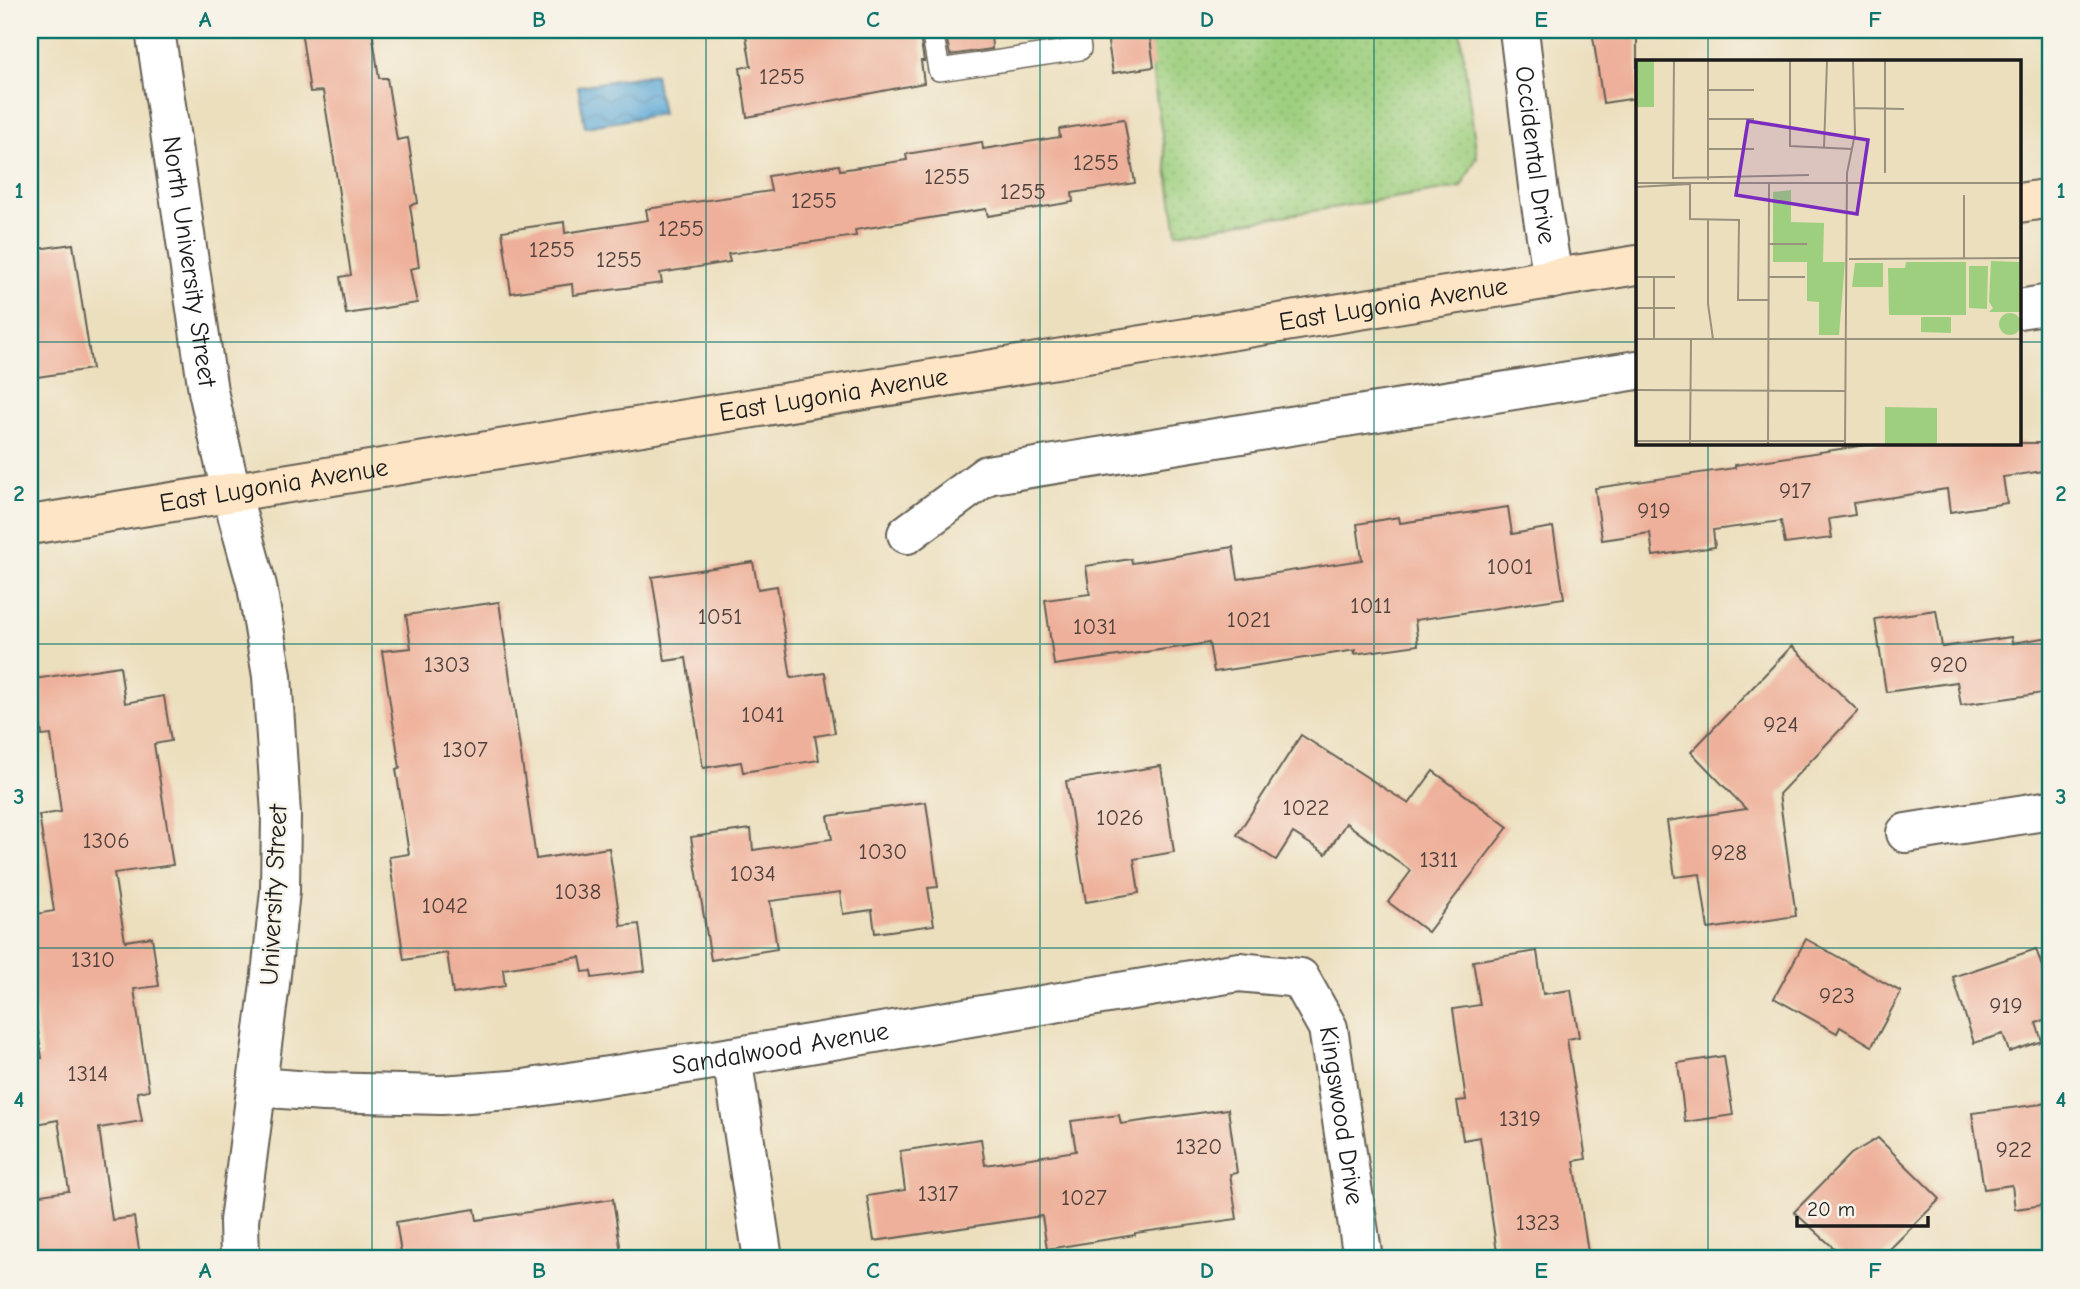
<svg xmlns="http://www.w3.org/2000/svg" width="2080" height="1289" font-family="'Comic Neue',sans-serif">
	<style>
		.grass { fill: url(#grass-dots); stroke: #5d764e; stroke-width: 2 }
		.water { fill: url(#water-waves); stroke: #3e637a; stroke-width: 2 }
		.building { fill: #eeb09a }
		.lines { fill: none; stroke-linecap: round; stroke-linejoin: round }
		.service-casing { stroke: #656055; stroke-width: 24 }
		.minor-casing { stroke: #656055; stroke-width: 42 }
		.tertiary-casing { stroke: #656055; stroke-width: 42 }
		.secondary-casing { stroke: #656055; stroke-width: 42 }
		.service { stroke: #fff; stroke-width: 21 }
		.minor { stroke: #fff; stroke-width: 38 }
		.tertiary { stroke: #fff; stroke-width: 38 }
		.secondary { stroke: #fde5c5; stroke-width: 38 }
		.grid { fill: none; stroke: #0f766e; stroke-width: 2; stroke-opacity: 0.55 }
		.labels { text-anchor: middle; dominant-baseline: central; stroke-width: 5; stroke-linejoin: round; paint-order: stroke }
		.number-label { font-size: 23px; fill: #50413c }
		.street-label { font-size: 26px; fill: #1c1c1c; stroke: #f7f3e8 }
		.inset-road { fill: none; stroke: #99917d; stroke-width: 2 }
		.view { fill: #7b2cbf; fill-opacity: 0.15; stroke: #7b2cbf; stroke-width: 3.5 }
		.inset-edge { fill: none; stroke: #1c1c1c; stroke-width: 3.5 }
		.neatline { fill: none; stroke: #0f766e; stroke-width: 2.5 }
		.grid-label { font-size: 23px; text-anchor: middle; font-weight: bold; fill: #0f766e }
	</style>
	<defs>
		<pattern id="grass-dots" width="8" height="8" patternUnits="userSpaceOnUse" patternTransform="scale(1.75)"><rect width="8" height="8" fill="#9ecf7f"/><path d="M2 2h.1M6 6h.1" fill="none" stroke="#88b16d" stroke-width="1.8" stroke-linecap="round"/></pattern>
		<pattern id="water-waves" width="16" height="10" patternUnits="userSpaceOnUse" patternTransform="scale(1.75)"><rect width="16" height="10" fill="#5faad7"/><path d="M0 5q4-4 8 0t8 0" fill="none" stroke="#4e8aae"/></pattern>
	</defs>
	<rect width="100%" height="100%" fill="#f7f3e8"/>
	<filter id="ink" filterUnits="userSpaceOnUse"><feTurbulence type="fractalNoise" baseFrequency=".0143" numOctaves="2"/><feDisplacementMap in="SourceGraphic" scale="14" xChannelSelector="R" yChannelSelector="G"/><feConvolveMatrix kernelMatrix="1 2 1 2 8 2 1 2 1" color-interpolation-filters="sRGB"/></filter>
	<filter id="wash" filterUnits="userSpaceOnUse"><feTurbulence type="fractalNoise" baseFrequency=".00686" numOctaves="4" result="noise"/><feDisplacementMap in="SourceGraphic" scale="28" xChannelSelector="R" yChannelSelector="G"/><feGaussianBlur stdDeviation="1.57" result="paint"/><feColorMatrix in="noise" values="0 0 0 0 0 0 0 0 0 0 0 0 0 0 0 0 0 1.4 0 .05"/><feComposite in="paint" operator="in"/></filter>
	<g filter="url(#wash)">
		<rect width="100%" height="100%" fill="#ecdfbe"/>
		<polygon class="grass" points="1146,30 1460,30 1477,157 1461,187 1177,233"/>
		<polygon class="water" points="655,74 662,114 585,127 578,86"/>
		<g id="blocks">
			<g class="building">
				<polygon points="301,30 372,30 379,78 387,78 397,140 408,138 418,203 410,205 419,267 410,269 417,303 346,314 340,277 351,275 333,153 323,91 310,92"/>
				<polygon points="745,30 919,30 924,61 921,61 924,83 747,117 740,68 751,66"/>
				<polygon points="945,30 991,30 992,49 950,55"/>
				<polygon points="1106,30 1149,30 1154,67 1113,73"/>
				<polygon points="1592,30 1637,30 1637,98 1603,103"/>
				<polygon points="1124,119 1135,183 1072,193 1073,202 988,216 986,209 855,230 856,236 728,254 730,262 660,273 662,283 573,295 572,284 511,293 502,231 564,222 565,233 648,220 646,209 771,191 768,176 839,165 840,170 907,160 906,154 982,142 983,149 1060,137 1059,129"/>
				<polygon points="73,244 92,369 30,378 30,250"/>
				<polygon points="1879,443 2050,443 2050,470 2003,477 2007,503 1950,512 1947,489 1853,503 1855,515 1829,519 1832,538 1785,544 1781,521 1713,530 1715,547 1653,556 1650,533 1602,540 1595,488 1735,468 1735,465"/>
				<polygon points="1508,507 1512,534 1553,527 1564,598 1415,620 1418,645 1354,654 1356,650 1214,672 1209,643 1054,665 1045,600 1090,594 1086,566 1131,559 1132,563 1233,547 1238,579 1362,560 1357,524 1399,517 1400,523"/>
				<polygon points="753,562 758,589 777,586 791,678 825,673 835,733 815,736 819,760 743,772 741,762 703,768 686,658 665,661 652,577"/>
				<polygon points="499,602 536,859 609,848 621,926 639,924 645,971 592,978 591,971 583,972 580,957 503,969 505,986 453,994 447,953 404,960 389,857 409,854 396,769 400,768 382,651 411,648 406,615"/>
				<polygon points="1936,610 1942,647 2011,637 2012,643 2050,637 2050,692 1961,705 1957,682 1886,692 1875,619"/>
				<polygon points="1792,646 1858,711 1779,794 1796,916 1708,929 1700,874 1675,877 1667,821 1746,809 1691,752"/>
				<polygon points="120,666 125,703 164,696 171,741 154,744 173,865 114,873 125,941 152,937 159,986 134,989 149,1090 137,1092 142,1121 99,1128 112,1220 134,1217 140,1256 122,1259 30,1259 30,1213 35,1213 33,1196 69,1191 58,1120 36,1124 30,1087 30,1059 42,1058 30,978 30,915 54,911 39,815 61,812 51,735 42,736 34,679"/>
				<polygon points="1301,735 1409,804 1433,771 1508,827 1428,932 1388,902 1411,871 1346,823 1326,854 1293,833 1276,860 1237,835"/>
				<polygon points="1161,766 1174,852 1134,859 1139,893 1086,902 1066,781"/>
				<polygon points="926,802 938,887 928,888 934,925 875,933 872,910 843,914 840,892 770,901 777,949 711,960 691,837 751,829 753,850 832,839 828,816"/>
				<polygon points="1806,939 1901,992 1872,1046 1840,1027 1837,1033 1774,998"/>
				<polygon points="2036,949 2050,990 2050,1019 2036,1023 2042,1041 2009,1052 2003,1034 1974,1043 1953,977"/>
				<polygon points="1537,951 1543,994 1571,990 1579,1037 1567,1039 1586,1159 1574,1161 1589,1259 1498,1259 1480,1137 1463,1140 1457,1101 1466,1100 1453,1009 1480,1005 1473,961"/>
				<polygon points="1724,1056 1733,1115 1685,1122 1678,1063"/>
				<polygon points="2050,1103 2050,1204 2015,1209 2012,1185 1984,1189 1972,1113"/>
				<polygon points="1228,1109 1237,1173 1230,1174 1237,1219 1135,1233 1135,1235 1047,1249 1042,1216 874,1241 867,1196 905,1190 900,1151 981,1139 985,1165 1076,1151 1071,1121 1119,1115 1121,1124"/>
				<polygon points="1878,1138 1940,1199 1880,1259 1846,1259 1794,1212 1851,1154"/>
				<polygon points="613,1199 622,1259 402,1259 396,1222 475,1209 477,1220"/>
			</g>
		</g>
	</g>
	<g filter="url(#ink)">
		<use href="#blocks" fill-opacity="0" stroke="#656055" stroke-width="2"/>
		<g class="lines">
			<g class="service-casing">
				<polyline id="service" points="932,30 939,70 1080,49 1077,30"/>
			</g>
			<g class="minor-casing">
				<g id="minor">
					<path id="s1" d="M 1519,30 L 1538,186 L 1553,279"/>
					<polyline points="2019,309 2050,304"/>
					<polyline points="231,492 257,586 272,676 281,814 280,891 270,984 239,1221 240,1259"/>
					<polyline points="907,534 987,475 1637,370"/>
					<polyline points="1906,833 2050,810"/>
					<polyline points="732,1057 763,1259"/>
					<path id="s2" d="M 257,1087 L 323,1092 L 441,1095 L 524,1089 L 732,1057 L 1239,972 L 1300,978 L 1328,1028 L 1363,1259"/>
				</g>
			</g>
			<g class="tertiary-casing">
				<g id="tertiary">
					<path id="s3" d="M 155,30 L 208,391 L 231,492"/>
				</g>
			</g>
			<g class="secondary-casing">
				<g id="secondary">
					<polyline points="2019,203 2050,198"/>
					<path id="s4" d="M 30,525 L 1637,265"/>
				</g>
			</g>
			<use href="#service" class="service"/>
			<use href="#minor" class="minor"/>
			<use href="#tertiary" class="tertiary"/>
			<use href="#secondary" class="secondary"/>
		</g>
	</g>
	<path class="grid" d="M 372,30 L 372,1259M 706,30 L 706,1259M 1040,30 L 1040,1259M 1374,30 L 1374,1259M 1708,30 L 1708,61M 30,342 L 1637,342M 2019,342 L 2050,342M 1708,443 L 1708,1259M 30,644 L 2050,644M 30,948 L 2050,948"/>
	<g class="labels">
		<g class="number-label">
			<text x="782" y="76">1255</text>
			<text x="1096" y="162">1255</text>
			<text x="947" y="176">1255</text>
			<text x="1023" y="191">1255</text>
			<text x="814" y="200">1255</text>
			<text x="681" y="228">1255</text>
			<text x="552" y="249">1255</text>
			<text x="619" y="259">1255</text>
			<text x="1795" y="490">917</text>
			<text x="1654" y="510">919</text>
			<text x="1510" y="566">1001</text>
			<text x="1371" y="605">1011</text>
			<text x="720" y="616">1051</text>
			<text x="1249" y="619">1021</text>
			<text x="1095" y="626">1031</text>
			<text x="447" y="664">1303</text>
			<text x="1949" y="664">920</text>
			<text x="763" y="714">1041</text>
			<text x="1781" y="724">924</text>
			<text x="465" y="749">1307</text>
			<text x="1306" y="807">1022</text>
			<text x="1120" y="817">1026</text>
			<text x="106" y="840">1306</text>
			<text x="883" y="851">1030</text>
			<text x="1729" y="852">928</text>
			<text x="1439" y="859">1311</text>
			<text x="753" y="873">1034</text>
			<text x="578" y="891">1038</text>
			<text x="445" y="905">1042</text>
			<text x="93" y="959">1310</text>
			<text x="1837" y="995">923</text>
			<text x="2006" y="1005">919</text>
			<text x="88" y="1073">1314</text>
			<text x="1520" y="1118">1319</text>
			<text x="1199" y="1146">1320</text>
			<text x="2014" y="1149">922</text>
			<text x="938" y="1193">1317</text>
			<text x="1084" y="1197">1027</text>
			<text x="1538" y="1222">1323</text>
		</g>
		<g class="street-label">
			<text stroke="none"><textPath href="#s1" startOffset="126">Occidental Drive</textPath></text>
			<text stroke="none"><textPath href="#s3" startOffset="234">North University Street</textPath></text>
			<text stroke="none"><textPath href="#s4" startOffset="1381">East Lugonia Avenue</textPath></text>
			<text stroke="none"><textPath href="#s4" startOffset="814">East Lugonia Avenue</textPath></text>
			<text stroke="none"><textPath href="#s4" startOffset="247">East Lugonia Avenue</textPath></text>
			<text transform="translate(274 895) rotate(-87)">University Street</text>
			<text stroke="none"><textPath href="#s2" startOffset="527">Sandalwood Avenue</textPath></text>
			<text stroke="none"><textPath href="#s2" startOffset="1199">Kingswood Drive</textPath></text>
		</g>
	</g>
	<g transform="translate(1636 60)">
		<rect width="385" height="385" fill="#ecdfbe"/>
		<path d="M 0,1 L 18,1 L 18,47 L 0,47 ZM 155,130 L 155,162 L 188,163 L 187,202 L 209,202 L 203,275 L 183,275 L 183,242 L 171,241 L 171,202 L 137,202 L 137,132 ZM 249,347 L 301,348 L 301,384 L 249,384 Z" fill="#9ecf7f"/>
		<path d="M 355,201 L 385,202 L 385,252 L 353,252 L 357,248 L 353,242 ZM 270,202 L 330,202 L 330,255 L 253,255 L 252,208 L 269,208 ZM 219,203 L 247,203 L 247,227 L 216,227 ZM 333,206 L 352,206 L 351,249 L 333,248 ZM363 264a11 11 0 1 1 22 0a11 11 0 1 1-22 0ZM 285,257 L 315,257 L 315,273 L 285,272 Z" fill="#9ecf7f"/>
		<path class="inset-road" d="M 38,1 L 37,118 L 173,115M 154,1 L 154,86 L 216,89M 72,30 L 118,30M 219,48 L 268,49M 72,59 L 118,59M 188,87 L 191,1M 72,89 L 118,89M 249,113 L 249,1M 72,120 L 72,1M 0,123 L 385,123M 54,124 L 54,159 L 103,160 L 102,240 L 132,240M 0,127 L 54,124M 72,160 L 72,244 L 77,279M 133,184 L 171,184M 328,198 L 328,135M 213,199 L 385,198M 0,217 L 39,217M 133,217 L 169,217M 0,248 L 39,248M 0,279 L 385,279M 18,279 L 18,217M 0,330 L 209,331M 0,381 L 209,381M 54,384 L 55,279M 132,384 L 133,124M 209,384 L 211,113 L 219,74 L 217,1"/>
		<path class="view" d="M 112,61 L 232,80 L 221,154 L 100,135 Z"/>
		<rect width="385" height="385" class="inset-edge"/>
	</g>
	<rect width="2080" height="1289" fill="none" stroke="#f7f3e8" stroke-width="77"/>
	<path d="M1797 1216v10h131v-10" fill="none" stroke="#1c1c1c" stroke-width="3.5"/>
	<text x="1807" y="1216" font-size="21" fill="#1c1c1c" stroke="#f7f3e8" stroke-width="5" paint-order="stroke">20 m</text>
	<rect x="38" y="38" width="2004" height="1212" class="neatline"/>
	<g class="grid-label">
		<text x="205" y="27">A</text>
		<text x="539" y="27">B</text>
		<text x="873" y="27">C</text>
		<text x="1207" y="27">D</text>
		<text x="1541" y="27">E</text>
		<text x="1875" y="27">F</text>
		<text x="19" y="198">1</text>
		<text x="2061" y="198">1</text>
		<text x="19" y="501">2</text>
		<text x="2061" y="501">2</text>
		<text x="19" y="804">3</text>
		<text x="2061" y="804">3</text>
		<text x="19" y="1107">4</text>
		<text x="2061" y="1107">4</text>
		<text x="205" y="1278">A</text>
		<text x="539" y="1278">B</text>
		<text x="873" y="1278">C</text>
		<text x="1207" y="1278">D</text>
		<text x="1541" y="1278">E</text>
		<text x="1875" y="1278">F</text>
	</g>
</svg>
